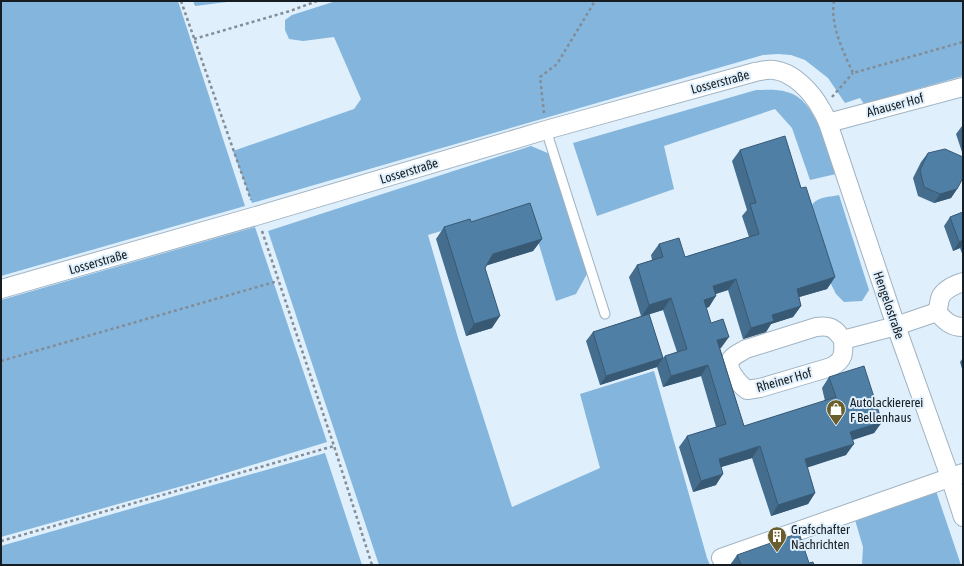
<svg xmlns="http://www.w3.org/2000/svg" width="964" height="566" font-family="'Asap Condensed',sans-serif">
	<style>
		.forest { fill: #84b5dc }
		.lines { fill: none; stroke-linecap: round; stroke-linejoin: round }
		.service-casing { stroke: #a0b3c2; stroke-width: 11 }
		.minor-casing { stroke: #a0b3c2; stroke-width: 20 }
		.path { stroke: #828d97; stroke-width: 2.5; stroke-dasharray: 3 3; stroke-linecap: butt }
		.service { stroke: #fff; stroke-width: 9 }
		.minor { stroke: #fff; stroke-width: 18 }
		.wall { fill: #456d8e; fill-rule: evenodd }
		.shaded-wall { fill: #385974 }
		.building { fill: #507fa5; stroke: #385974 }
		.labels { text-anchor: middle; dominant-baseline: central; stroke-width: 4; stroke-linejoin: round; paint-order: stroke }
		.street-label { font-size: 13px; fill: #161d22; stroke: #dfeffc }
		.poi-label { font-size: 13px; fill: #161d22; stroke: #dfeffc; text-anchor: start }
	</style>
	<rect width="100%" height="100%" fill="#dfeffc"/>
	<g class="forest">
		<polygon points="1,1 178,1 245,206 1,276"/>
		<polygon points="193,1 235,1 195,6"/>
		<polygon points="336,1 963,1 963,76 864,104 860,98 845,103 828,78 805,60 791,55 778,54 763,55 252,203 233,151 354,109 361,99 334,37 303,41 289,39 285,30 285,20 292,15"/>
		<path d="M 756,90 C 767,90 777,89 787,92 C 816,99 828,149 836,174 L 810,180 L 792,128 L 775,109 L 664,146 L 674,189 L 597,216 L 573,143 Z"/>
		<polygon points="531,146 550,154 587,274 576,294 556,301 527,205 428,235 458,338 512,507 600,468 580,394 654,371 707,558 710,565 379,565 268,231"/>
		<path d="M 839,195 L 869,290 L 862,301 L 844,302 L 836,294 L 830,282 L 834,279 L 812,205 C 818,196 830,197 839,195 Z"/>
		<polygon points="255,227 327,442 200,481 1,537 1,300"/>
		<polygon points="325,453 362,565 1,565 1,546"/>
		<polygon points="935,488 961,565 862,565 863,547 853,513"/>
	</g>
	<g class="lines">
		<g class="service-casing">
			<polyline id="service" points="546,130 605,314"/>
		</g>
		<g class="minor-casing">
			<g id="minor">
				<polyline points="828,123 963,87"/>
				<path d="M 1,289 L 256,216 L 546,130 L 755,72 C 761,71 768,69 774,70 C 793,72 812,92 821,109 C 824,113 826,119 828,123 L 896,326 L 950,477 L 963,517"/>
				<path d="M 937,312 C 939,307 939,300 941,296 C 946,288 955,285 963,282"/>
				<path d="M 937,312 C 945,321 951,327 963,327"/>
				<path d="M 843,340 C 835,328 830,325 816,327 L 746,349 C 741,352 736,354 732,358 C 723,367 739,384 747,390 L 760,388 L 831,367 C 844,360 844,354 843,340 L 896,326 L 937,312"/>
				<polyline points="721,558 963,473"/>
			</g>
		</g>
		<g class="path">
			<polyline points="181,1 251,200"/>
			<path d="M 834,1 C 830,25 843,51 853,73 L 963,42"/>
			<polyline points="194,39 290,11 317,1"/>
			<polyline points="832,97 853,73"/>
			<polyline points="544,113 540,77 557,64 595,1"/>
			<polyline points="262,231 334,446 372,565"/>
			<polyline points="1,361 278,281"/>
			<polyline points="1,541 334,446"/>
		</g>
		<use href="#service" class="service"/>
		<use href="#minor" class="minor"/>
	</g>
	<g class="wall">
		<polygon points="962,126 963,126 963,155 956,134"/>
		<path d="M 740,150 L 801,188 L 835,277 L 827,289 L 799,297 L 801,306 L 793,317 L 771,324 L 766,332 L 743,339 L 728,290 L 716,294 L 709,307 L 706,308 L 711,323 L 721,348 L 720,348 L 744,426 L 825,401 L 822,388 L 829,377 L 882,422 L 874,433 L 853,440 L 846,455 L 807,467 L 815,493 L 808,504 L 771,516 L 752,458 L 721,467 L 716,485 L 693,492 L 679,447 L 687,436 L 716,427 L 701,376 L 663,387 L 657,367 L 600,385 L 586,341 L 593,332 L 641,316 L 629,277 L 637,265 L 652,260 L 651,255 L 659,244 L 685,257 L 749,237 L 742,216 L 747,210 L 732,161 ZM 663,310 L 677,352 L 665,356 L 663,358 L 649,314 Z"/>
		<polygon points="928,153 957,189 951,198 934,203 918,196 913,178 921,162"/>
		<polygon points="963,212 963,256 960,248 953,251 944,226 950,217"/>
		<polygon points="471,222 542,239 533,251 487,265 485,268 492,328 466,336 436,239 444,227"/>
		<polygon points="963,358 963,372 960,362"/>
		<polygon points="737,555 809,563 814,565 730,565"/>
	</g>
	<g class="shaded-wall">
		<polygon points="957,189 951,198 934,203 940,194"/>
		<polygon points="542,239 533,251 485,266 493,254"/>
		<polygon points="963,240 963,244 960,248 953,251 959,242"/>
		<polygon points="835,277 827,289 789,300 797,289"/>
		<polygon points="736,279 728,290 705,297 713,286"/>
		<polygon points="716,296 709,307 696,311 704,300"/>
		<polygon points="671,298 663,310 641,317 649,305"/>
		<polygon points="801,306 793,317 771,324 766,332 743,339 751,328 772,315"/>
		<polygon points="500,316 492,328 466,336 474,324"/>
		<polygon points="729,337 721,348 710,352 717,340"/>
		<polygon points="663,358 657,367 600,385 606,376"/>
		<polygon points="708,365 701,376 663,387 671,376"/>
		<polygon points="882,422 874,433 842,443 850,432"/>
		<polygon points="854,444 846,455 797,471 805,459"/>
		<polygon points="760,446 752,458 711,470 719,459"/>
		<polygon points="723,474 716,485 693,492 701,481"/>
		<polygon points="815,493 808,504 771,516 778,505"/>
	</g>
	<g class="building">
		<polygon points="785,136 801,188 806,187 835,277 797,289 801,306 772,315 774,321 751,328 736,279 713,286 716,296 704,300 711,323 723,319 729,337 717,340 744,426 836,397 829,377 864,366 882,422 850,432 854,444 805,459 815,493 778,505 760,446 719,459 723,474 701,481 687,436 726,424 708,365 671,376 665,356 687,349 671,298 649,305 637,265 663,257 659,244 679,238 685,257 759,234 750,204 756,203 740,150"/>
		<polygon points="945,149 963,157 963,178 957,189 940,194 924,187 920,170 928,153"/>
		<polygon points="530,203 542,239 493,254 485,268 500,316 474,324 444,227 470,219 471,222"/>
		<polygon points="963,212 963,240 959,242 950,217"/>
		<polygon points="649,314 663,358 606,376 593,332"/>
		<polygon points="799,533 809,563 813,562 814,565 741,565 737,555"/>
	</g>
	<defs>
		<g id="shop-pin" transform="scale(1)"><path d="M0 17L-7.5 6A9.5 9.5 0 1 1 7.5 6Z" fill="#6c5e2b" stroke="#dfeffc"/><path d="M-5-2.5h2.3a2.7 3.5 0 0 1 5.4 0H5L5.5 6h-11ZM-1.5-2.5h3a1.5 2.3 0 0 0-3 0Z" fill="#fff"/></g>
		<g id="building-pin" transform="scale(1)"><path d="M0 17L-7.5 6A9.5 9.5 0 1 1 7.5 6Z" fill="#6c5e2b" stroke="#dfeffc"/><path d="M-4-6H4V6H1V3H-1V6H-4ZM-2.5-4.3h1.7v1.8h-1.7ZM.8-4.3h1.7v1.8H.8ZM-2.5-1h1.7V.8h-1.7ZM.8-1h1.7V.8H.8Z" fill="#fff"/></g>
	</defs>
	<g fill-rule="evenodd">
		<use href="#shop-pin" x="836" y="409"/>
		<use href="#building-pin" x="777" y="536"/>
	</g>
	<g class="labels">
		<g class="street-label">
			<text transform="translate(720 82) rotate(-15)">Losserstraße</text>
			<text transform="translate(895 105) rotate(-15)">Ahauser Hof</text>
			<text transform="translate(409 171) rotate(-17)">Losserstraße</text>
			<text transform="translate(98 262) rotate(-16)">Losserstraße</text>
			<text transform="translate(889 305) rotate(71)">Hengelostraße</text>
			<text transform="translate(784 380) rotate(-16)">Rheiner Hof</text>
		</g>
		<g class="poi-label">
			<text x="850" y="402">Autolackiererei<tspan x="850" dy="15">F Bellenhaus</tspan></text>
			<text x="791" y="529">Grafschafter<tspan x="791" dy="15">Nachrichten</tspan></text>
		</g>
	</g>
	<rect width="964" height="566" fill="none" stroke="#161d22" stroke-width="4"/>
</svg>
